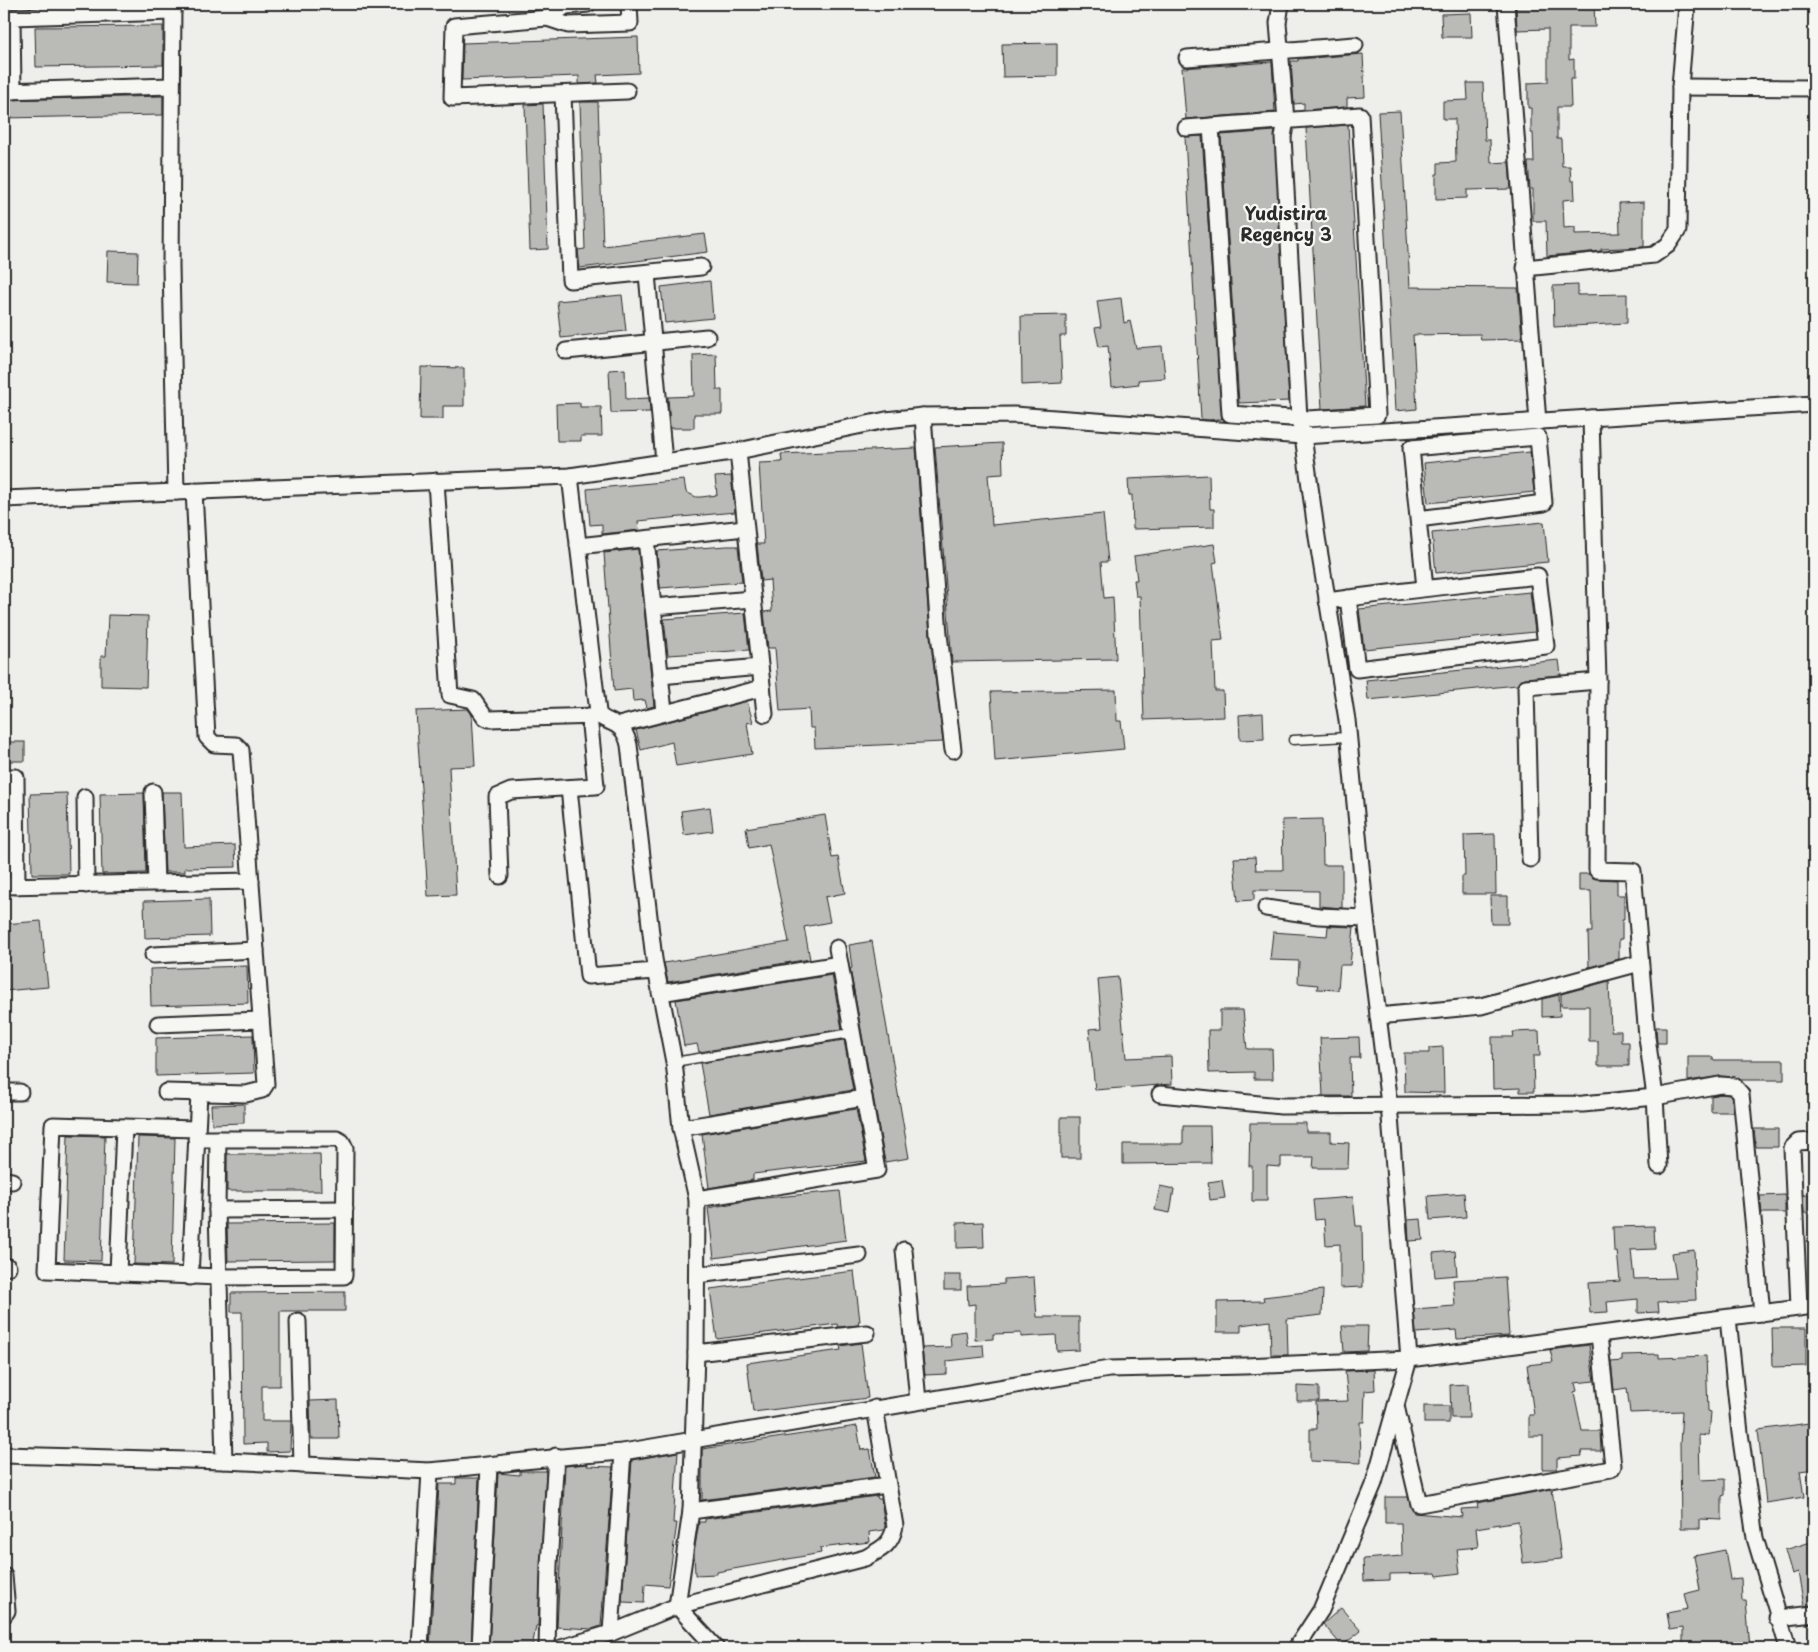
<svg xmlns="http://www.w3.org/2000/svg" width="1818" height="1652" font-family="'Playpen Sans',sans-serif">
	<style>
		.building { fill: #babab7; stroke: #2b2b2b }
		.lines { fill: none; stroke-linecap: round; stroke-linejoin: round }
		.service-casing { stroke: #2b2b2b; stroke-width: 11 }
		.minor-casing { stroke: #2b2b2b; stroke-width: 19 }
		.service { stroke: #f6f6f2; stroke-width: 8 }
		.minor { stroke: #f6f6f2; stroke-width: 15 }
		.labels { text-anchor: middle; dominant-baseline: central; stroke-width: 4.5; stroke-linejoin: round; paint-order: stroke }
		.neighbourhood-label { font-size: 18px; font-weight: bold; fill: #2b2b2b; stroke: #f6f6f2 }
	</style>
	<rect width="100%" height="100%" fill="#eeeeea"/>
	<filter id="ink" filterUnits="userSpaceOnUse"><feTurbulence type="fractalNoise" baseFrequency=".02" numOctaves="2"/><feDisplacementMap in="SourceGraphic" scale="10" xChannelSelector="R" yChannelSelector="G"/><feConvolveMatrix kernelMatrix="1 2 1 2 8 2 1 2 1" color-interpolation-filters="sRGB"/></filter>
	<g filter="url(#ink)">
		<g class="building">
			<polygon points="1516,4 1594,4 1595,27 1569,27 1569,60 1574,59 1574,79 1570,79 1571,107 1557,107 1557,139 1561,139 1562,166 1570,166 1571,181 1574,181 1575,199 1563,200 1564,228 1575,227 1575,234 1620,233 1619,203 1644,202 1644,247 1601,249 1601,251 1547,256 1546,221 1533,221 1533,189 1530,189 1528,162 1534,162 1533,133 1531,133 1531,108 1528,108 1528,83 1548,82 1548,29 1517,30"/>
			<polygon points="1471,13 1472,37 1442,37 1441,14"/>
			<polygon points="163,26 163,65 36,67 35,27"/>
			<polygon points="638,37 639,73 597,75 598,83 579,84 579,76 462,80 463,43"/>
			<polygon points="1057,43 1057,76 1003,77 1002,44"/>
			<polygon points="1363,54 1365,97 1347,98 1347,107 1304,110 1304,103 1294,104 1291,61 1298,61 1298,59"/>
			<polygon points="1272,62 1275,112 1186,119 1182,68"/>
			<polygon points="1467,83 1483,83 1485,140 1490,140 1491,163 1509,162 1511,189 1467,190 1467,198 1436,199 1436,174 1438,174 1438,163 1456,162 1455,119 1443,119 1443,101 1468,100"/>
			<polygon points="163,96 163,115 4,118 4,100"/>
			<polygon points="580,102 598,102 603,246 705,234 708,252 580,268 578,250 585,249"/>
			<polygon points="543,104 548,249 530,250 525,105"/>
			<polygon points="1400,111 1410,287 1518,288 1522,339 1481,340 1480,334 1413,335 1417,409 1395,411 1378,112"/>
			<polygon points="1348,125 1365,406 1322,409 1306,128"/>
			<polygon points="1275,131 1289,401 1239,403 1221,135"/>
			<polygon points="1202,136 1222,419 1208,420 1201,419 1185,137"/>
			<polygon points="108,251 138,252 137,283 107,282"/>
			<polygon points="710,281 713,318 665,323 661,287"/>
			<polygon points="1578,285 1578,295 1627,294 1627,323 1554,327 1553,286"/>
			<polygon points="622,295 626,331 561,338 557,301"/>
			<polygon points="1121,298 1124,323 1130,321 1136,348 1162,346 1165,378 1138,380 1139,384 1112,387 1108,346 1099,347 1095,328 1101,327 1097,301"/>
			<polygon points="1066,315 1066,336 1060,336 1062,383 1022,385 1021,316"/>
			<polygon points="716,354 717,390 722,390 722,414 694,414 694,428 670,428 668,397 694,396 693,355"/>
			<polygon points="421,367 464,368 464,406 443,406 443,419 420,419"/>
			<polygon points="625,369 626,399 649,398 650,412 611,413 609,370"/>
			<polygon points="580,403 580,407 601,407 602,436 581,436 581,441 557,441 556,404"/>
			<polygon points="1002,443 1003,474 988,475 992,525 1103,514 1108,562 1101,562 1104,598 1113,597 1116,659 952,662 935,447"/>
			<polygon points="916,448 930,635 943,742 815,748 814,728 810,728 809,709 780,711 775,648 768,648 764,612 772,611 770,580 761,581 757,544 764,544 759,463 782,462 781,454"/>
			<polygon points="1530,452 1534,492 1428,503 1424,463"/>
			<polygon points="1209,475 1210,509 1214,509 1214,527 1133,529 1132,495 1129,495 1128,479"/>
			<polygon points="731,476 735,512 638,521 639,530 602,534 602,524 590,525 587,489 684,480 686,492 696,497 701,497 717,495 715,477"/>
			<polygon points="1544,522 1548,562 1436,573 1432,533"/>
			<polygon points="1214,544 1217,562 1213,563 1223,640 1213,641 1215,691 1223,691 1224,717 1144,720 1140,596 1136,596 1134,580 1137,580 1134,556"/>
			<polygon points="727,546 738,546 742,582 660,588 657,551"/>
			<polygon points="638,549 654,706 647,708 645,700 633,701 632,689 614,691 604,553"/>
			<polygon points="1530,592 1535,632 1364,649 1359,609"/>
			<polygon points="745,613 749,650 668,655 664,619"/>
			<polygon points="108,615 148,616 146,687 101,686 101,656 106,656"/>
			<polygon points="1559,660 1561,675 1525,678 1517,685 1368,700 1366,680"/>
			<polygon points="1116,690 1117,721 1121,721 1124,749 995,761 991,692"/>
			<polygon points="747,701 753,722 747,723 752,754 676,766 672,742 641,750 636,730"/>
			<polygon points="468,709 472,715 475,766 449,767 456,895 428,896 416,711"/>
			<polygon points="1263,713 1264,739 1240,740 1239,715"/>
			<rect x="4" y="742" width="21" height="19"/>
			<polygon points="162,792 182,792 184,847 235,845 236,867 185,868 185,872 165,872"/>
			<polygon points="67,793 69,874 32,874 30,794"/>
			<polygon points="144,793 146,873 102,874 100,794"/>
			<polygon points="710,807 713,831 684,835 681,811"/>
			<polygon points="825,815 832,858 838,857 845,893 825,897 830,922 804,927 810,959 668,982 664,963 789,942 769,844 749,848 746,828"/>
			<polygon points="1322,819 1323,865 1342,865 1342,908 1319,906 1319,891 1254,890 1254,900 1238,901 1234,858 1255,857 1256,870 1283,870 1282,820"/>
			<polygon points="1495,834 1496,894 1462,894 1462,876 1465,876 1464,835"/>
			<polygon points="1579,874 1589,874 1597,879 1617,880 1617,895 1624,895 1624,920 1622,920 1622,939 1619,939 1619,959 1589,967 1588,932 1592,932 1591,891 1579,891"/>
			<polygon points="1490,896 1508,896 1508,924 1491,924"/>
			<polygon points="209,899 210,936 145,938 144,901"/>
			<polygon points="41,921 48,987 4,991 4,924"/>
			<polygon points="1328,926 1354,927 1350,965 1340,965 1338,990 1317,989 1318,985 1298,983 1299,961 1270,960 1273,932 1327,936"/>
			<polygon points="872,941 909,1158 885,1162 850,969 852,968 849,945"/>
			<polygon points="247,966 248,1003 151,1006 150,969"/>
			<polygon points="832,975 842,1029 699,1052 697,1044 684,1046 676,1000"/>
			<polygon points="1118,977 1126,1058 1171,1056 1172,1084 1095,1090 1089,1029 1102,1028 1098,979"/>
			<polygon points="1609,981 1611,1031 1621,1031 1621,1042 1629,1042 1629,1066 1598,1066 1598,1041 1589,1041 1589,1006 1561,1006 1561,994"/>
			<polygon points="1559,995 1560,1016 1542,1017 1542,999"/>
			<polygon points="1220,1010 1243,1010 1247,1049 1272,1049 1273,1079 1254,1079 1254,1072 1209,1073 1208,1030 1220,1030"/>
			<polygon points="1656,1027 1666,1027 1666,1043 1657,1043"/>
			<polygon points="1539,1031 1540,1056 1533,1056 1534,1092 1520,1092 1520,1088 1493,1089 1492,1037 1514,1037 1513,1032"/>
			<polygon points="253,1035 254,1073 156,1076 156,1038"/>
			<polygon points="1359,1037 1360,1058 1350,1058 1351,1096 1323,1096 1320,1038"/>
			<polygon points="844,1040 853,1090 709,1114 700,1063"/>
			<polygon points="1443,1047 1444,1093 1405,1092 1404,1053 1429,1053 1429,1048"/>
			<polygon points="1688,1057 1713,1057 1713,1060 1784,1060 1784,1080 1741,1080 1735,1077 1720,1076 1688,1081"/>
			<polygon points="1721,1094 1729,1095 1732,1098 1733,1112 1711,1112 1711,1096"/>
			<polygon points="244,1104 244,1123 212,1124 211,1105"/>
			<polygon points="856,1109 866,1161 753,1174 753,1180 709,1188 702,1134"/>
			<rect x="1061" y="1117" width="19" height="41"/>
			<polygon points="1250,1123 1306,1123 1306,1132 1331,1132 1331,1142 1349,1143 1348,1168 1313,1168 1314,1157 1281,1157 1281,1167 1267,1166 1267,1201 1252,1201 1252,1166 1249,1166"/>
			<polygon points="1183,1126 1210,1126 1211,1163 1123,1164 1123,1144 1183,1144"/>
			<polygon points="1754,1129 1778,1129 1778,1147 1756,1147"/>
			<polygon points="68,1135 105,1136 101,1261 64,1260"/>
			<polygon points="138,1137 175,1138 172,1265 134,1264"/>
			<polygon points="227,1154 320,1154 321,1191 227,1191"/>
			<polygon points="1222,1180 1225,1198 1210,1200 1208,1182"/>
			<polygon points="1160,1186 1174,1189 1170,1213 1155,1210"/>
			<polygon points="840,1191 846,1240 714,1258 708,1208 755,1199"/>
			<polygon points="1464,1193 1466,1217 1430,1220 1428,1196"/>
			<polygon points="1785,1195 1785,1213 1762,1213 1760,1196"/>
			<polygon points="1803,1195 1814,1195 1814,1213 1804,1213"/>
			<polygon points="1353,1197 1356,1226 1362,1226 1363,1287 1340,1288 1340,1244 1326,1245 1324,1219 1315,1220 1313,1200"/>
			<polygon points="1421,1219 1423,1240 1409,1241 1408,1220"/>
			<polygon points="983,1222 984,1247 957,1248 957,1223"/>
			<polygon points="335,1223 335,1260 228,1261 227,1224"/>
			<polygon points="1654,1226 1655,1249 1631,1250 1634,1279 1676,1278 1672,1253 1694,1250 1696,1300 1658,1302 1659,1312 1638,1313 1638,1299 1607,1302 1608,1312 1590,1313 1588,1283 1620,1281 1617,1251 1614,1251 1613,1227"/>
			<polygon points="1455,1251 1457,1275 1435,1277 1433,1253"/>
			<polygon points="854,1271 860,1321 858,1321 859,1325 838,1327 837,1324 717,1339 710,1289"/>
			<rect x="944" y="1275" width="17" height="15"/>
			<polygon points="1034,1277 1037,1317 1079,1317 1079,1350 1057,1351 1056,1335 1021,1337 1021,1333 993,1334 993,1339 975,1340 975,1304 968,1305 967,1286 1004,1284 1004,1279"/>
			<polygon points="1505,1277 1509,1336 1457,1339 1456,1330 1416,1333 1414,1309 1455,1306 1453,1280"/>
			<polygon points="1323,1290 1322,1315 1287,1319 1288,1355 1271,1355 1270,1321 1241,1325 1241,1332 1217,1332 1217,1302 1264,1301 1263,1297"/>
			<polygon points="345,1292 345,1311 280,1311 280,1386 262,1386 262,1421 291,1421 290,1451 267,1452 267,1443 243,1444 242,1312 231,1312 231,1293"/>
			<polygon points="1342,1326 1368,1326 1367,1351 1344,1352"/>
			<polygon points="1772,1328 1806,1328 1806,1366 1773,1367"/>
			<polygon points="966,1331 968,1346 983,1345 984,1357 947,1361 947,1374 925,1375 922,1348 951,1347 950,1333"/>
			<polygon points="861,1343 868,1398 753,1412 747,1363 841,1350 840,1346"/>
			<polygon points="1589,1345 1594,1381 1575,1383 1577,1391 1574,1392 1582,1431 1600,1431 1601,1451 1581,1451 1582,1456 1557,1458 1557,1469 1543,1469 1543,1436 1529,1436 1529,1415 1534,1415 1527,1365 1553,1362 1550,1350"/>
			<polygon points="1659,1354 1659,1358 1706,1356 1708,1411 1711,1412 1709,1436 1699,1435 1700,1480 1725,1479 1725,1495 1722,1496 1722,1520 1700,1519 1700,1528 1681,1528 1680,1444 1682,1411 1630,1413 1627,1388 1614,1390 1611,1362 1622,1361 1622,1355"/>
			<polygon points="1374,1370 1375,1390 1365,1391 1364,1422 1360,1422 1361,1463 1310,1461 1310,1429 1317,1429 1316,1402 1348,1401 1345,1371"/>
			<polygon points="1468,1384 1469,1418 1451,1418 1450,1385"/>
			<polygon points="1297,1386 1319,1387 1319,1401 1297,1401"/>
			<polygon points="338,1400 339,1439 311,1439 310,1401"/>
			<rect x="1424" y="1406" width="25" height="17"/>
			<polygon points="1809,1423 1814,1469 1800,1471 1804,1497 1766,1503 1758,1430"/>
			<polygon points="857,1426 861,1450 870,1449 875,1477 702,1500 702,1449"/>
			<polygon points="678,1452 673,1523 677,1523 668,1586 645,1584 644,1603 622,1602 632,1460"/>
			<polygon points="588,1464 587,1466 613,1467 601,1626 592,1629 557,1627 565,1466"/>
			<polygon points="520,1471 546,1471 538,1626 536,1626 532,1648 489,1648 498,1473 520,1475"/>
			<polygon points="456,1478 479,1478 471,1648 430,1648 439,1484 456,1484"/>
			<polygon points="1552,1489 1561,1559 1523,1563 1518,1521 1476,1528 1478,1547 1457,1549 1460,1573 1437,1576 1436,1573 1390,1574 1390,1580 1364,1581 1363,1559 1402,1556 1401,1523 1385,1523 1385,1497 1408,1497 1414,1513 1462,1517 1461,1509 1478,1508 1477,1503"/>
			<polygon points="877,1496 878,1499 881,1499 885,1526 884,1530 869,1532 870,1542 820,1548 821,1553 717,1572 717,1574 695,1575 694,1552 699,1522 705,1522 705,1519"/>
			<polygon points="1814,1541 1814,1605 1804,1606 1798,1572 1792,1574 1785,1550"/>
			<polygon points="1725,1550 1730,1579 1741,1578 1742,1601 1746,1601 1750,1648 1714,1648 1713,1644 1683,1645 1683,1628 1670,1630 1667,1613 1688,1609 1684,1594 1700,1590 1694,1556"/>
			<polygon points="1341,1608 1361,1631 1342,1646 1323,1624"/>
		</g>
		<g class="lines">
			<g class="service-casing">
				<g id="service">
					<polyline points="1293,740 1348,737"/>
					<polyline points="674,1062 851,1033"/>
				</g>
			</g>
			<g class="minor-casing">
				<g id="minor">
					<polyline points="173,4 171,266 176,492"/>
					<polyline points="1281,4 1278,23 1286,120 1283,137 1285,172 1299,418 1303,436 1317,537 1347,720 1366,918 1389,1104 1409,1359 1374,1483 1321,1610 1296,1648"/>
					<polyline points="1506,4 1538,422"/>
					<polyline points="547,18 566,6 588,4"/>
					<polyline points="1187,58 1355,45"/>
					<polyline points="1680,87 1814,88"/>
					<polyline points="4,91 171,86"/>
					<polyline points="13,91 12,17 173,12"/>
					<polyline points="627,91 452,98 454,26 547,18 568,25 630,23 629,4"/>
					<polyline points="563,94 570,280 701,267"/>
					<polyline points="1186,128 1360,115 1377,415 1307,419 1230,414 1211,126"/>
					<polyline points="1525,268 1654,255 1668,245 1678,230 1680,87 1687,4"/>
					<polyline points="647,274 664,462"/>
					<polyline points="566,351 707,337"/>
					<polyline points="923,416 939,634 953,750"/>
					<polyline points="1591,418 1598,681 1597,870 1633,871 1647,1037 1655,1097 1659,1166"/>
					<polyline points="738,451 765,714"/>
					<path d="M 570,476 L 598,712 C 602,725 623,717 629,745 L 654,959 L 674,1062 L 681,1128 L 697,1199 L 696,1353 L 691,1511 L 677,1606 L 716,1648"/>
					<polyline points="436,481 450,695 473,700 485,717 489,719 598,716"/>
					<polyline points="4,499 570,476 738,451 886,420 923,416 1014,415 1303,436 1814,404"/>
					<polyline points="1418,519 1544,503 1538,437 1411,448 1425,588"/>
					<polyline points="646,539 664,712"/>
					<polyline points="578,546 745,528"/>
					<path d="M 1327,601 C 1397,591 1468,584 1538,576 L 1546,646 L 1357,669 L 1348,598"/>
					<polyline points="653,607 753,599"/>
					<polyline points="660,676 760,667"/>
					<polyline points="619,725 762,688"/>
					<polyline points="4,777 16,777 17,886"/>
					<polyline points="569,788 588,976 656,971"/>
					<polyline points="153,792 156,883"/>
					<polyline points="85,797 86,885"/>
					<polyline points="1530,859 1526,687 1598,681"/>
					<polyline points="500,876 497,797 511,791 596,786 589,716"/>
					<polyline points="4,886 251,881"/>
					<polyline points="1266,908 1319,916 1366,918"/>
					<polyline points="837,948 840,964"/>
					<polyline points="153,955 256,950"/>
					<polyline points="660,993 840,964 877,1170 697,1199"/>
					<polyline points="1378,1016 1481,1006 1640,963"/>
					<polyline points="158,1024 261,1020"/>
					<polyline points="4,1092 20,1092"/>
					<polyline points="166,1092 246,1094 262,1090 266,1084 241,750 236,745 214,744 207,737 194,491"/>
					<polyline points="1160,1094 1281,1106 1583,1104 1655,1097 1720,1085 1734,1086 1741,1094 1762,1313"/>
					<polyline points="681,1128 864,1098"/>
					<polyline points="196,1139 337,1139 342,1142 345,1148 344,1276 219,1277 47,1270 53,1125 196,1129"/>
					<polyline points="218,1139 217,1210 224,1461"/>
					<polyline points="4,1180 12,1181"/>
					<polyline points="217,1210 345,1209"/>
					<polyline points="904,1250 918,1401"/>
					<polyline points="4,1268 8,1267"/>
					<polyline points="118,1273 124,1127"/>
					<polyline points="697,1275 859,1255"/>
					<polyline points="190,1277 199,1093"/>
					<polyline points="1799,1307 1792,1148 1798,1142 1814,1141"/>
					<polyline points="1728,1318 1740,1433 1755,1538 1788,1648"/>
					<polyline points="298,1321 302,1465"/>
					<polyline points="696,1353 867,1333"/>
					<polyline points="1396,1406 1419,1504 1611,1469 1613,1466 1599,1335"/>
					<polyline points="4,1455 224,1461 430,1471"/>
					<polyline points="691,1511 887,1485"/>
					<polyline points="4,1576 7,1611 4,1615"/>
					<polyline points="1777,1618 1814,1614"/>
					<polyline points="611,1633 623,1452"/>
					<path d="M 420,1648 L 430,1471 C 494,1465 558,1456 623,1452 L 1109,1369 L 1245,1366 L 1409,1359 L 1814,1306"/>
					<polyline points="480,1648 489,1466"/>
					<polyline points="547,1648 549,1565 556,1456"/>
					<path d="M 561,1648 L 611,1633 L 677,1606 L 865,1558 C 881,1549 891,1546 895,1526 L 875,1408"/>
				</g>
			</g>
			<use href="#service" class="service"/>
			<use href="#minor" class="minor"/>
		</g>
	</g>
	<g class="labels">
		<g class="neighbourhood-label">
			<text x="1286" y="212">Yudistira<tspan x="1286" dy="21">Regency 3</tspan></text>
		</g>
	</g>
	<rect width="1818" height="1652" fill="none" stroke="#f6f6f2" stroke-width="20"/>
	<rect x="10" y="10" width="1798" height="1632" fill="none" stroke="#2b2b2b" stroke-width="2" filter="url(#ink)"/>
</svg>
